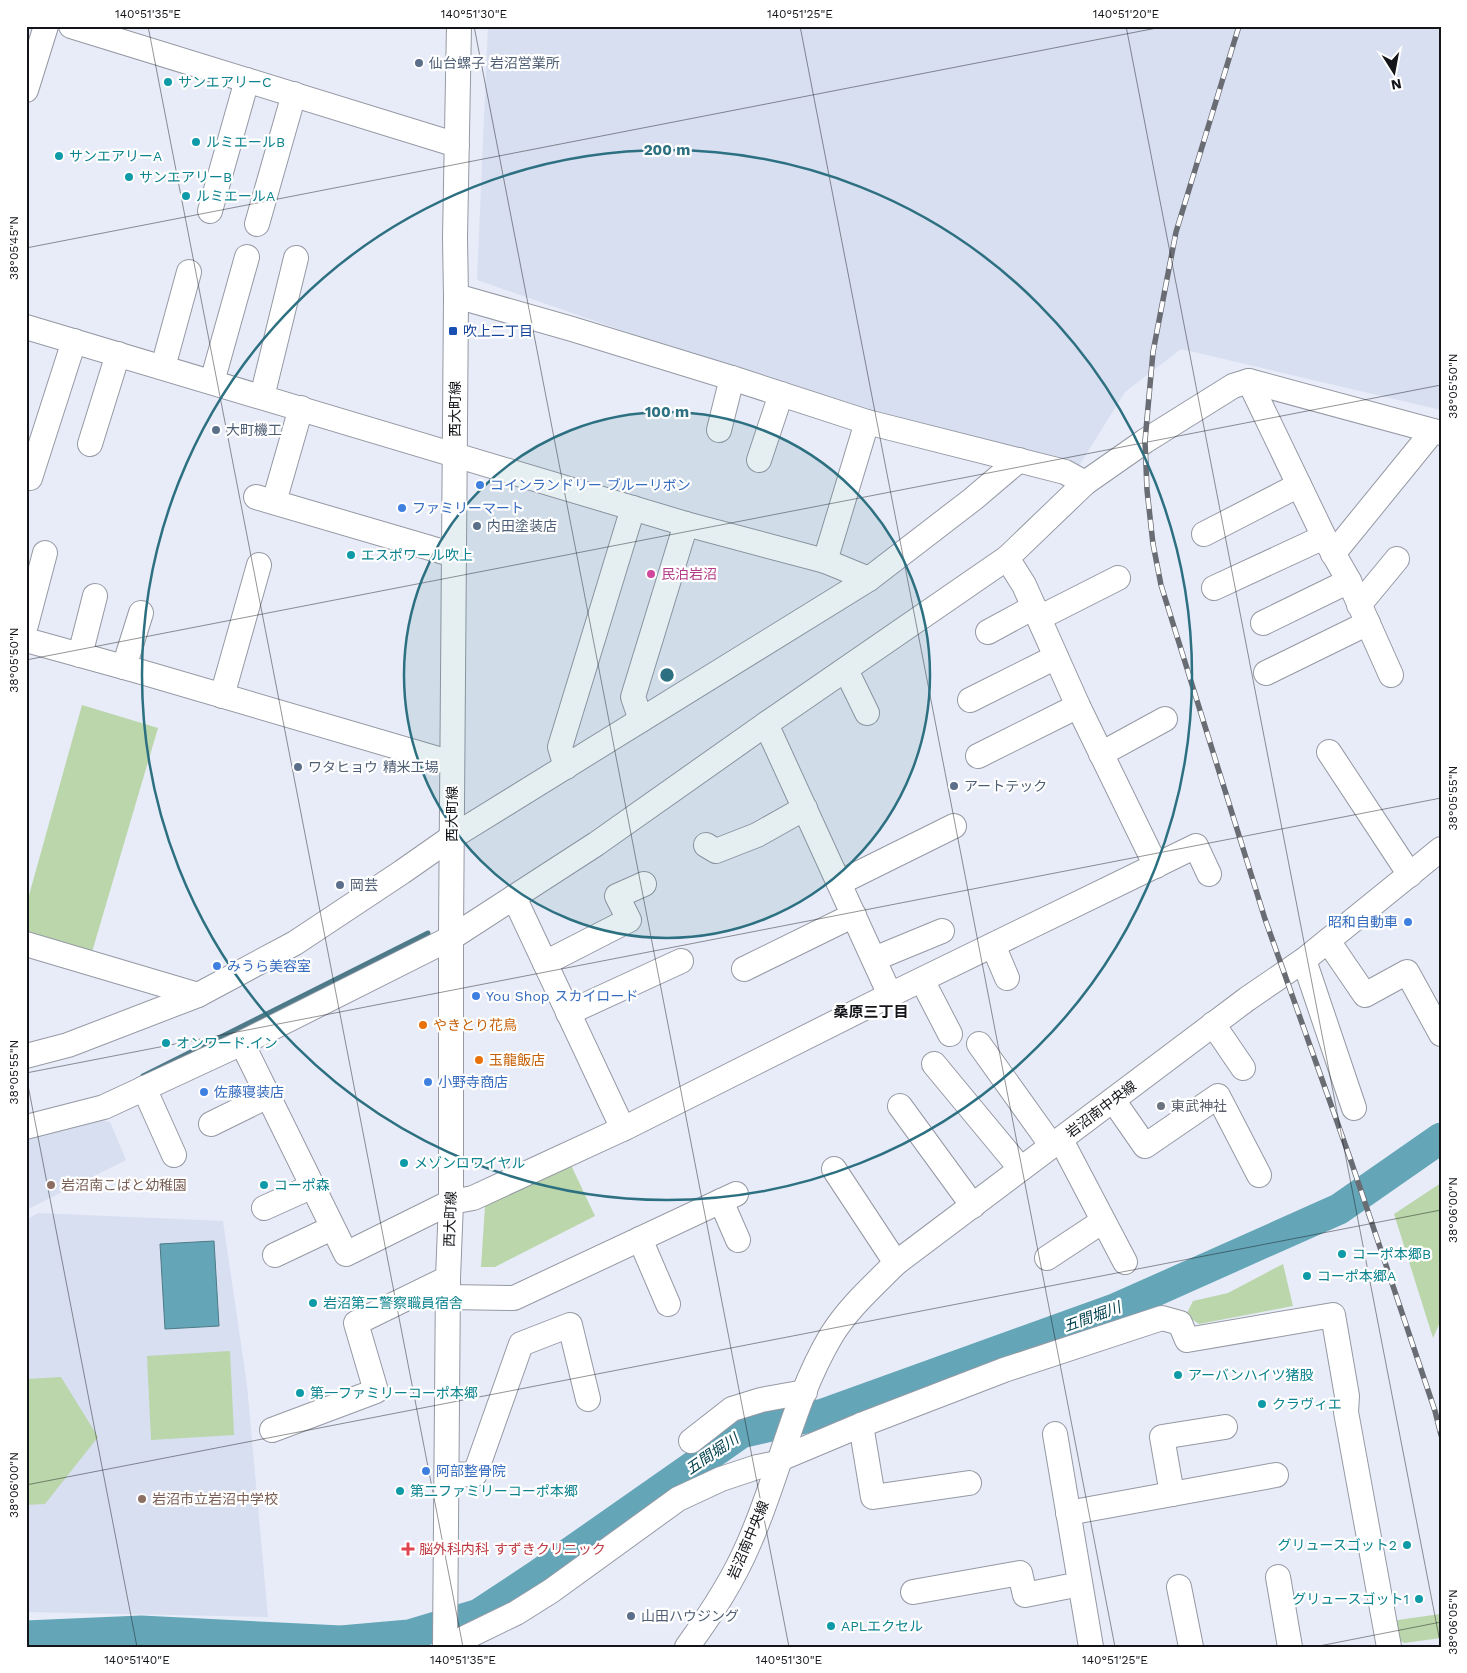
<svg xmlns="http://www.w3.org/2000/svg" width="1467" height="1673" font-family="'Work Sans','Noto Sans JP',sans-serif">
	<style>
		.built { fill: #d8dff1 }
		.green { fill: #bad6aa }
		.water { fill: #64a6b7; stroke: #4c7a88 }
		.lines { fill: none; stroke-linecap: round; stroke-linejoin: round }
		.stream { stroke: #4c7a88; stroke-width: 5 }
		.river { stroke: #64a6b7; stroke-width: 31 }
		.minor-casing { stroke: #9599a4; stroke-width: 26 }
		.minor { stroke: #fff; stroke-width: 24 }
		.rail-casing { stroke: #696c73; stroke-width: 5.5 }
		.rail { stroke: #fff; stroke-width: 4; stroke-dasharray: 11; stroke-linecap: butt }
		.ticks { fill: none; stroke: #131519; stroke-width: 1; stroke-opacity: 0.45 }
		.ring { fill: none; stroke: #2d7081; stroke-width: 2.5 }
		.service-dot { fill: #5c6f8a; stroke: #fff; stroke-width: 2 }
		.culture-dot { fill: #0f9aa8; stroke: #fff; stroke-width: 2 }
		.transit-dot { fill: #1a4fb4; stroke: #fff; stroke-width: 2 }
		.shop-dot { fill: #3f7fe0; stroke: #fff; stroke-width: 2 }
		.hotel-dot { fill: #d1479c; stroke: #fff; stroke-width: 2 }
		.food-dot { fill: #e8710a; stroke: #fff; stroke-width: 2 }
		.worship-dot { fill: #6b7280; stroke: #fff; stroke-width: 2 }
		.education-dot { fill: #8d6e63; stroke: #fff; stroke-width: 2 }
		.health-dot { fill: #e0444e; stroke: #fff; stroke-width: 2 }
		.labels { text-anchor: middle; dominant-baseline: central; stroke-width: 4.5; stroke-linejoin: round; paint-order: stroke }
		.service-label { font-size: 14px; fill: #4e5e75; stroke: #fff; text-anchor: start }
		.culture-label { font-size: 14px; fill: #0d838f; stroke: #fff; text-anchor: start }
		.transit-label { font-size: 14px; fill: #164399; stroke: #fff; text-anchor: start }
		.street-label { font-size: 14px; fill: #131519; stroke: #fff }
		.shop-label { font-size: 14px; fill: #366cbe; stroke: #fff; text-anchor: start }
		.hotel-label { font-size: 14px; fill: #b23c85; stroke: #fff; text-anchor: start }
		.food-label { font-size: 14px; fill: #c56008; stroke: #fff; text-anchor: start }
		.worship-label { font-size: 14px; fill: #5b616d; stroke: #fff; text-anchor: start }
		.education-label { font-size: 14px; fill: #785e54; stroke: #fff; text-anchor: start }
		.health-label { font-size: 14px; fill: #be3a42; stroke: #fff; text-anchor: start }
		.neighbourhood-label { font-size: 15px; font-weight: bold; fill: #131519; stroke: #fff }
		.water-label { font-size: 15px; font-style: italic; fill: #003f4c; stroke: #fff }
		.centre { fill: #2d7081; stroke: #fff; stroke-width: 2.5 }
		.ring-label { font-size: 15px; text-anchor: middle; font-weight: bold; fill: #2d7081; stroke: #fff; stroke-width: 4.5; stroke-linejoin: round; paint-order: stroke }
		.neatline { fill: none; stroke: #131519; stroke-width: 2 }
		.ticks-label { font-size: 12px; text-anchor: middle; fill: #131519 }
	</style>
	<rect width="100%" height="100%" fill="#e8ecf8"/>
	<g class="built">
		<polygon points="488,26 1441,26 1441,410 1181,349 1125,392 1077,469 796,391 477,280"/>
		<polygon points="86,1116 110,1122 126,1160 26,1210 26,1130"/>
		<polygon points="38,1213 223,1221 247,1385 268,1617 26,1612 26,1220"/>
	</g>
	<g class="green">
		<polygon points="82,705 158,728 92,952 26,936 26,906"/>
		<polygon points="570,1163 595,1216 495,1267 481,1267 485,1206"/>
		<polygon points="1441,1183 1441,1320 1433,1338 1394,1214"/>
		<polygon points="1283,1264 1293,1306 1199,1324 1186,1315 1193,1301 1228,1293"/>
		<polygon points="230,1351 234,1435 151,1440 147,1356"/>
		<polygon points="61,1377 98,1437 45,1504 26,1505 26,1379"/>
		<polygon points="1440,1614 1441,1638 1404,1643 1394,1637 1391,1621"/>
	</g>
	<polygon class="water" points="214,1241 219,1326 165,1329 160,1244"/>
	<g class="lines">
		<polyline class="stream" points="143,1076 428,933"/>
		<polyline class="river" points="26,1636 141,1631 341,1641 409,1635 479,1614 538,1575 741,1433 823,1414 1117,1308 1339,1209 1441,1138"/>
		<g class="minor-casing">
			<g id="minor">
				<polyline points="71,26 457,145"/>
				<polyline points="26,90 46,26"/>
				<polyline points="210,211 247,80"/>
				<polyline points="257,224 294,94"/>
				<polyline points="456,296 572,329 738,380 867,422 1065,472 1085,483"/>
				<polyline points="26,327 686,524 825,561 869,579"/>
				<polyline points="163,367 189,272"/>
				<polyline points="1249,381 1324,537 1349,581 1391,675"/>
				<polyline points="212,382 247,257"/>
				<polyline points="262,397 296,258"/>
				<polyline points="719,430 732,378"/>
				<polyline points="90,444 118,354"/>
				<polyline points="759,460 781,394"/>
				<polyline points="30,478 74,341"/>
				<polyline points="256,497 454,555"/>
				<polyline points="274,502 301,408"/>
				<polyline points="1204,534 1299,485"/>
				<polyline points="1333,554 1433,431"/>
				<polyline points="825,561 867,422"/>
				<polyline points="1214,588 1324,537"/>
				<polyline points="1359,605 1397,559"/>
				<polyline points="1039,618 1118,578"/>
				<polyline points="1263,623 1349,581"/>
				<polyline points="26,625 45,553"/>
				<polyline points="988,632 1034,607"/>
				<polyline points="26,640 138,671 452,763"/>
				<polyline points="80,655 95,596"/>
				<polyline points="124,667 141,613"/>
				<polyline points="846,670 867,713"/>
				<polyline points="1266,673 1368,623"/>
				<polyline points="222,696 259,565"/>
				<polyline points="970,700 1056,657"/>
				<polyline points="641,720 633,697 686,524"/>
				<polyline points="1329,752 1410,875"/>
				<polyline points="1101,754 1165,719"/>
				<polyline points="978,756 1078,706"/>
				<polyline points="566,767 560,747 633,508"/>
				<polyline points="706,845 716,851 757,835 805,808"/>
				<polyline points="1156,866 1078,706 1024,585 1007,558 1085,483 1145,441 1233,386 1249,381 1441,433"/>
				<polyline points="839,883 954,826"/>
				<polyline points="514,897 623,1129"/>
				<polyline points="1328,941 1365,995 1407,972 1441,1034"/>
				<polyline points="26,944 198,995"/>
				<polyline points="993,945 1007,978"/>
				<polyline points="874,959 942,931"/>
				<polyline points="1304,960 1354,1108"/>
				<polyline points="545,963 629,920 617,896 644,884"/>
				<polyline points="744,969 854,915"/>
				<polyline points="922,980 950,1034"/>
				<polyline points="890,995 766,724 1007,558"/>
				<polyline points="568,1013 681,961"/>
				<polyline points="1213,1024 1243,1068"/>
				<polyline points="242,1043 346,1254 451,1202 473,1198 629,1126 890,995 1196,846 1209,874"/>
				<polyline points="979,1044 1052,1146"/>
				<polyline points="26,1056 68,1045 198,995 295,943 402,872 452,837 869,579 973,499 1019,460"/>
				<polyline points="934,1064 1021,1169"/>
				<polyline points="144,1088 174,1155"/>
				<polyline points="1113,1100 1145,1146 1218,1096 1259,1175"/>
				<polyline points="900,1106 973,1206"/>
				<polyline points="211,1124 268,1096"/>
				<polyline points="26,1127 104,1107 242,1043 451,938 596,844 766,724"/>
				<polyline points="1061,1140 1125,1262"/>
				<polyline points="834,1169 896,1263"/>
				<polyline points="721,1201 738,1240"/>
				<polyline points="264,1208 313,1186"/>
				<polyline points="640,1239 668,1304"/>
				<polyline points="275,1255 332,1228"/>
				<polyline points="1047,1258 1103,1221"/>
				<polyline points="448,1297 514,1298 736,1194"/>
				<polyline points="861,1425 873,1497 969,1483"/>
				<polyline points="272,1430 376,1391 356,1323 448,1278"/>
				<polyline points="1055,1434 1091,1647"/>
				<polyline points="691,1441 732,1409 761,1400 805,1392"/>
				<polyline points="780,1459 861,1425 1004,1370 1162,1318 1180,1323 1187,1340 1333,1315 1347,1396 1346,1412 1389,1647"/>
				<polyline points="447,1475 475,1474 521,1344 570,1325 588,1399"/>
				<polyline points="1172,1494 1162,1437 1225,1427"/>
				<polyline points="1068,1513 1276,1475"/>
				<polyline points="1278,1577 1290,1647"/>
				<polyline points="1179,1587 1191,1647"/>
				<polyline points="913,1592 1020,1573 1025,1595 1080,1584"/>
				<polyline points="445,1647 448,1278 451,1202 451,932 456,296 455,238 459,26"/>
				<polyline points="446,1647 516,1613 551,1591 678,1499 721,1479 757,1467 778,1463"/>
				<path d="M 687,1647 C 711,1614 733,1581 749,1543 C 779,1476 793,1400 831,1336 C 848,1308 873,1286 896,1263 L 1247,999 L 1304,960 L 1441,849"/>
			</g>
		</g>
		<use href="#minor" class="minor"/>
		<g class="rail-casing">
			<polyline id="rail" points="1239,26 1176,232 1153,352 1145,441 1147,490 1153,544 1161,585 1265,919 1351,1161 1435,1411 1441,1435"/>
		</g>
		<use href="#rail" class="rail"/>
	</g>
	<path class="ticks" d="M 148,26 L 463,1647M 474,26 L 789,1647M 800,26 L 1115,1647M 1126,26 L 1441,1647M 26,248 L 1167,26M 26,660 L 1441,385M 26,1073 L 1441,798M 26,1075 L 137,1647M 26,1485 L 1441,1210M 1314,1647 L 1441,1622"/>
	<circle cx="667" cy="675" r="263" fill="#2d7081" fill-opacity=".12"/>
	<g class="ring">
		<circle cx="667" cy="675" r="263"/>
		<circle cx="667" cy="675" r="525"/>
	</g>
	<g class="service-dot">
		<circle cx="419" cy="63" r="5"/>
		<circle cx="216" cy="430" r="5"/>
		<circle cx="477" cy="526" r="5"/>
		<circle cx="298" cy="767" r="5"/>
		<circle cx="954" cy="786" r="5"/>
		<circle cx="340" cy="885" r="5"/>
		<circle cx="631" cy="1616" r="5"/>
	</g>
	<g class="culture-dot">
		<circle cx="168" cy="82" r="5"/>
		<circle cx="196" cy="142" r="5"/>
		<circle cx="59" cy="156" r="5"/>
		<circle cx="129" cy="177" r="5"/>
		<circle cx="186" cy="196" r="5"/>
		<circle cx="351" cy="555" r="5"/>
		<circle cx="166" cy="1043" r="5"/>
		<circle cx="404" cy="1163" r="5"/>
		<circle cx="264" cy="1185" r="5"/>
		<circle cx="1342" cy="1254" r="5"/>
		<circle cx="1307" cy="1276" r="5"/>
		<circle cx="313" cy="1303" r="5"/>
		<circle cx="1178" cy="1375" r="5"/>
		<circle cx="300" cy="1393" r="5"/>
		<circle cx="1262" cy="1404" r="5"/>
		<circle cx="400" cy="1491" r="5"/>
		<circle cx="1407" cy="1545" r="5"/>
		<circle cx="1419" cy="1599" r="5"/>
		<circle cx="831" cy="1626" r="5"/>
	</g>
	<rect class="transit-dot" x="448" y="326" width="10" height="10" rx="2.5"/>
	<g class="shop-dot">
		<circle cx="480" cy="485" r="5"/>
		<circle cx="402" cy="508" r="5"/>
		<circle cx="1408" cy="922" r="5"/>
		<circle cx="217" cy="966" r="5"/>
		<circle cx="476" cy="996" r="5"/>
		<circle cx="428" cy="1082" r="5"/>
		<circle cx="204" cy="1092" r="5"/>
		<circle cx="426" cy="1471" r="5"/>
	</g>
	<circle class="hotel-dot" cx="651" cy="574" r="5"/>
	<g class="food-dot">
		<circle cx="423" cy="1025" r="5"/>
		<circle cx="479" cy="1060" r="5"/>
	</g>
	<circle class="worship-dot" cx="1161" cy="1106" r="5"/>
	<g class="education-dot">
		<circle cx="51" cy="1185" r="5"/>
		<circle cx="142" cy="1499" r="5"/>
	</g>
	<path class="health-dot" d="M405.5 1541.5h5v5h5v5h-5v5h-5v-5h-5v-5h5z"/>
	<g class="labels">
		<g class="service-label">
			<text x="429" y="63">仙台螺子 岩沼営業所</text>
			<text x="226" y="430">大町機工</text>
			<text x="487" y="526">内田塗装店</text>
			<text x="308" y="767">ワタヒョウ 精米工場</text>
			<text x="964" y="786">アートテック</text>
			<text x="350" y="885">岡芸</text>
			<text x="641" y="1616">山田ハウジング</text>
		</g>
		<g class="culture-label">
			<text x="178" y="82">サンエアリーC</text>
			<text x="206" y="142">ルミエールB</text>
			<text x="69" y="156">サンエアリーA</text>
			<text x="139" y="177">サンエアリーB</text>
			<text x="196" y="196">ルミエールA</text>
			<text x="361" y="555">エスポワール吹上</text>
			<text x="176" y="1043">オンワード.イン</text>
			<text x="414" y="1163">メゾンロワイヤル</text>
			<text x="274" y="1185">コーポ森</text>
			<text x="1352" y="1254">コーポ本郷B</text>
			<text x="1317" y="1276">コーポ本郷A</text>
			<text x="323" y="1303">岩沼第二警察職員宿舎</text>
			<text x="1188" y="1375">アーバンハイツ猪股</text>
			<text x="310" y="1393">第一ファミリーコーポ本郷</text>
			<text x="1272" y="1404">クラヴィエ</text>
			<text x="410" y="1491">第二ファミリーコーポ本郷</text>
			<text x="1397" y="1545" text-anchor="end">グリュースゴット2</text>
			<text x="1409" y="1599" text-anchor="end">グリュースゴット1</text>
			<text x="841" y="1626">APLエクセル</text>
		</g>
		<g class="transit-label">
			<text x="463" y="331">吹上二丁目</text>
		</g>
		<g class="street-label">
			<text transform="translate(455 409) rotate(-90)">西大町線</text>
			<text transform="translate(452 814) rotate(-90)">西大町線</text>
			<text transform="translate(1101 1109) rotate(-37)">岩沼南中央線</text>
			<text transform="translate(450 1219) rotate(-88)">西大町線</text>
			<text transform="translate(748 1540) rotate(-67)">岩沼南中央線</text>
		</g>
		<g class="shop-label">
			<text x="490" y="485">コインランドリー ブルーリボン</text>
			<text x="412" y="508">ファミリーマート</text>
			<text x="1398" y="922" text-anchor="end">昭和自動車</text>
			<text x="227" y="966">みうら美容室</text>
			<text x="486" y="996">You Shop スカイロード</text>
			<text x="438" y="1082">小野寺商店</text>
			<text x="214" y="1092">佐藤寝装店</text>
			<text x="436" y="1471">阿部整骨院</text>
		</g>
		<g class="hotel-label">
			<text x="661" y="574">民泊岩沼</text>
		</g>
		<g class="food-label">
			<text x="433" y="1025">やきとり花鳥</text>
			<text x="489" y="1060">玉龍飯店</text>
		</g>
		<g class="worship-label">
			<text x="1171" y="1106">東武神社</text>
		</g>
		<g class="education-label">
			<text x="61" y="1185">岩沼南こばと幼稚園</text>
			<text x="152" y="1499">岩沼市立岩沼中学校</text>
		</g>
		<g class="health-label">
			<text x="419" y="1549">脳外科内科 すずきクリニック</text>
		</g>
		<g class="neighbourhood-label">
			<text x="871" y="1012">桑原三丁目</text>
		</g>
		<g class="water-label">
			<text transform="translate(1092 1317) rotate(-20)">五間堀川</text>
			<text transform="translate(712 1454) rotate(-34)">五間堀川</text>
		</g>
	</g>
	<circle cx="667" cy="675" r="8" class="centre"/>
	<g class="ring-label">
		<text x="667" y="155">200 m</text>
		<text x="667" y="417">100 m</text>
	</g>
	<rect width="1467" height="1673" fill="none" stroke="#ffffff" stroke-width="55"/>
	<g transform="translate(1394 72) rotate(169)" stroke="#ffffff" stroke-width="4" paint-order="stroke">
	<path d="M0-4L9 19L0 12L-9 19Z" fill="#131519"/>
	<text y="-8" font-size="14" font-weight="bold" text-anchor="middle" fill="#131519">N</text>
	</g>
	<rect x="28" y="28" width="1412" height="1618" class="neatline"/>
	<g class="ticks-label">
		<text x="148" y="18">140°51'35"E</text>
		<text x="474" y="18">140°51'30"E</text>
		<text x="800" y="18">140°51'25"E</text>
		<text x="1126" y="18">140°51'20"E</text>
		<text transform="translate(14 248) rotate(-90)" y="4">38°05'45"N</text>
		<text transform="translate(1453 386) rotate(-90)" y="4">38°05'50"N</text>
		<text transform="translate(14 660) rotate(-90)" y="4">38°05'50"N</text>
		<text transform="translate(1453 798) rotate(-90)" y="4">38°05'55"N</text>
		<text transform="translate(14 1072) rotate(-90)" y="4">38°05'55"N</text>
		<text transform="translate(1453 1210) rotate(-90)" y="4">38°06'00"N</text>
		<text transform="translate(14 1485) rotate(-90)" y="4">38°06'00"N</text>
		<text transform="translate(1453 1622) rotate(-90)" y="4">38°06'05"N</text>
		<text x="137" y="1664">140°51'40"E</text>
		<text x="463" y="1664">140°51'35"E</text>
		<text x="789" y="1664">140°51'30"E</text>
		<text x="1115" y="1664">140°51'25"E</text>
	</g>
</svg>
